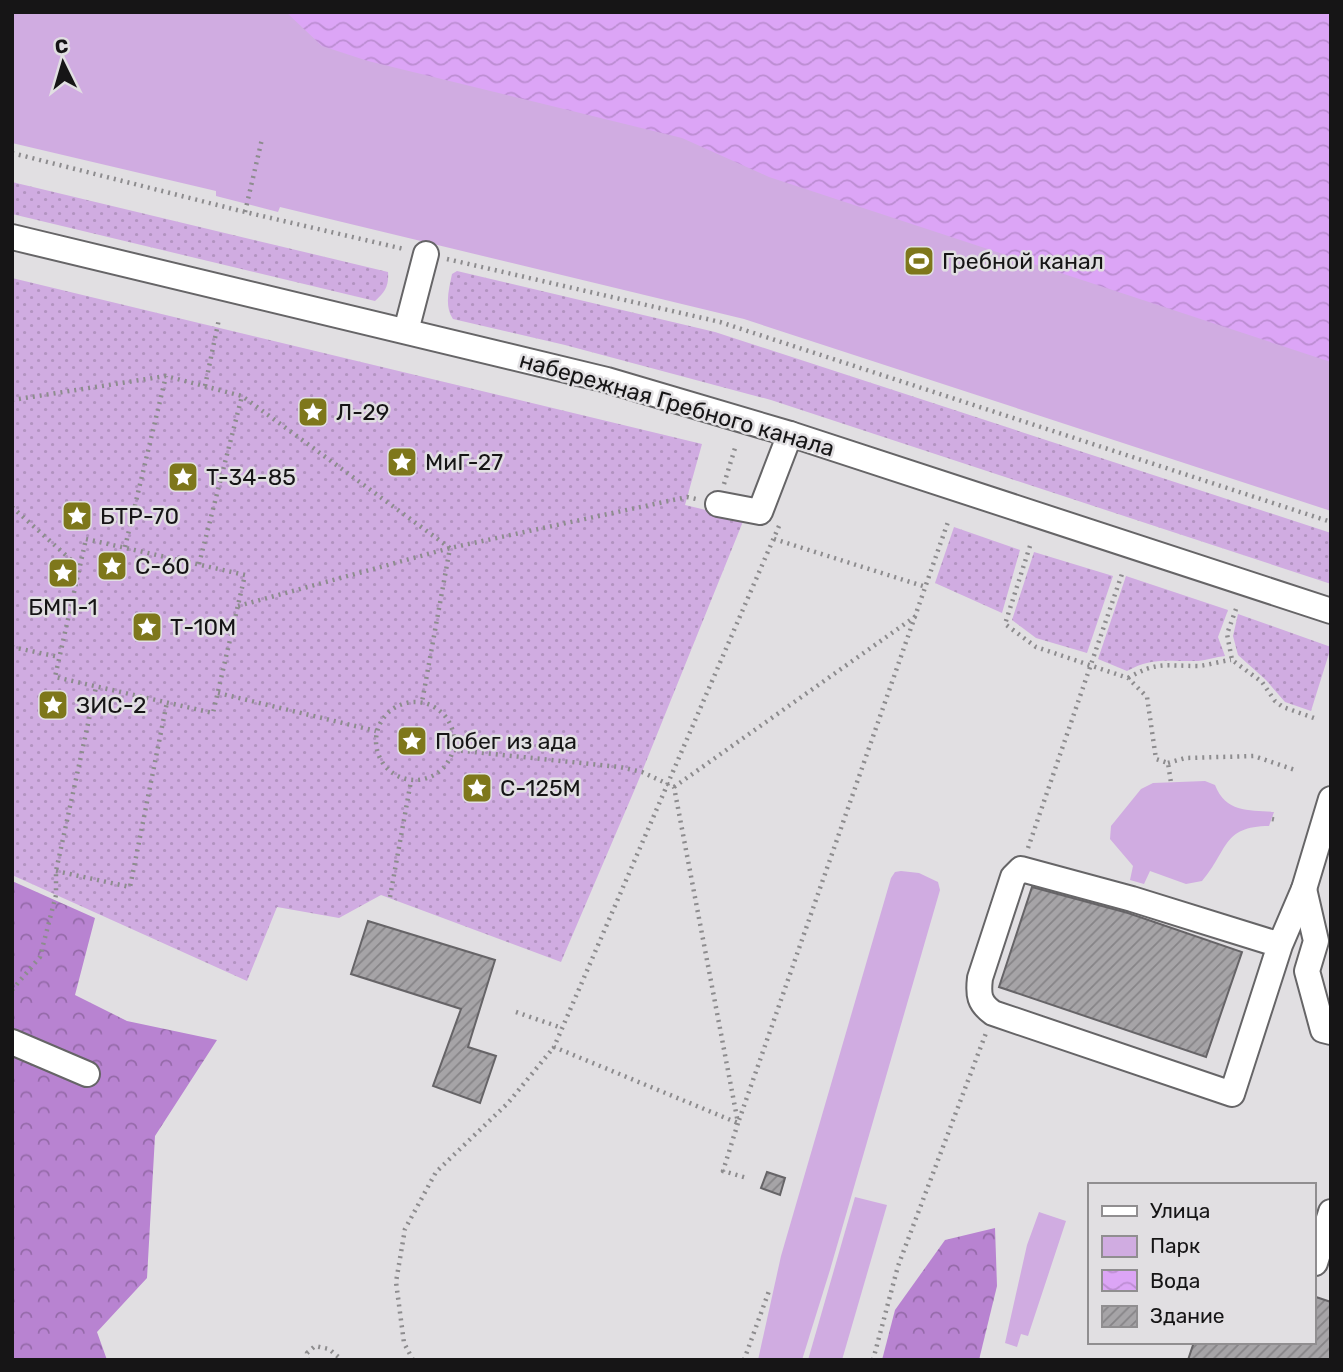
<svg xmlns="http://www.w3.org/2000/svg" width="1343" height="1372" font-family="Rubik,sans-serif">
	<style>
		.green { fill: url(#green-dots) }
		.forest { fill: url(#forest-crowns) }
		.pitch { fill: #d0ace1 }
		.water { fill: url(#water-waves) }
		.building { fill: url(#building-hatch); stroke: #666467; stroke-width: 2 }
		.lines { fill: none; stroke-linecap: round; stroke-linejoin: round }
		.minor-casing { stroke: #666567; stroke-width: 28 }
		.path { stroke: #8d8c8e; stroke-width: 4.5; stroke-dasharray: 2 5; stroke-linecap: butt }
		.minor { stroke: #fff; stroke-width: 24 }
		.labels { text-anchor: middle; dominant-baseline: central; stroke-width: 5; stroke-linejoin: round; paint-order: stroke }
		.poi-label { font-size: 23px; fill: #161516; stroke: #e1dfe2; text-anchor: start }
		.street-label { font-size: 23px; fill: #161516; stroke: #e1dfe2 }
	</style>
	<defs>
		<pattern id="green-dots" width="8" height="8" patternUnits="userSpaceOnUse" patternTransform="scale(1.75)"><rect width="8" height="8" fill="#d0ace1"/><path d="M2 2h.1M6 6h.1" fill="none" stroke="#b293c0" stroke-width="1.8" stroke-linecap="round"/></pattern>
		<pattern id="forest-crowns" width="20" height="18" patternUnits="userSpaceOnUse" patternTransform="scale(1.75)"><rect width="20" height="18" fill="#b883d1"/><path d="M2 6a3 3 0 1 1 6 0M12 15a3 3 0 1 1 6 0" fill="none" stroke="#956aa9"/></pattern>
		<pattern id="water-waves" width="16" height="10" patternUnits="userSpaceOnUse" patternTransform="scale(1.75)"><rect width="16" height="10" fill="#dca5f6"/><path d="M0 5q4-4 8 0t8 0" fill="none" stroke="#bc8dd2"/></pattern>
		<pattern id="building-hatch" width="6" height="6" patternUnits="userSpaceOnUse" patternTransform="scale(1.75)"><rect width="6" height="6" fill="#a6a4a7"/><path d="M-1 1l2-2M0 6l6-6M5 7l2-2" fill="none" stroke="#868487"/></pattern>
	</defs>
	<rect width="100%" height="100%" fill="#e1dfe2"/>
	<g class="green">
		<path d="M 12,182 L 388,272 C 389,286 385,292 375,301 L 12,214 Z"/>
		<path d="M 457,271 L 715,332 L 1331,533 L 1331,584 L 771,400 L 565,345 L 453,319 C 444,306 449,289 452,274 Z"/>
		<polygon points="12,278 702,444 685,505 744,519 637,784 561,962 381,895 339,918 277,907 247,981 12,875"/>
		<polygon points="954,527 1020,550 1002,613 935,583"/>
		<polygon points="1034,552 1113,576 1087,653 1036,638 1012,620"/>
		<path d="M 1126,576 L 1228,610 L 1218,637 L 1225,656 C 1216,657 1207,660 1198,661 C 1170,662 1153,656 1127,671 L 1098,659 Z"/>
		<polygon points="1238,614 1331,647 1311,711 1285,702 1266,680 1238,655 1233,636"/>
	</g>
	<g class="forest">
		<polygon points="12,881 95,918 75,995 127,1021 217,1040 155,1136 147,1278 97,1332 107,1360 12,1360"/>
		<polygon points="995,1228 997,1286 979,1360 882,1360 895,1310 945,1240"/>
	</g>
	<g class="pitch">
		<polygon points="12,12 1331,12 1331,511 744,319 280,207 278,212 216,196 216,191 12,143"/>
		<path d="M 1205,781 L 1215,785 C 1226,813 1249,810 1274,812 L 1269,826 C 1222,826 1228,851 1202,881 L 1186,884 L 1150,871 L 1144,884 L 1130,880 L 1133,866 L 1110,839 L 1111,826 L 1141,789 L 1153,783 Z"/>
		<polygon points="901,871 919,873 938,882 940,890 830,1270 802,1360 758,1360 781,1256 891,878 895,872"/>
		<polygon points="855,1197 887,1205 842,1360 808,1360"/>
		<polygon points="1039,1212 1066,1221 1028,1336 1021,1334 1017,1347 1005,1343 1027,1245"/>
	</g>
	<polygon class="water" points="286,12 1331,12 1331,362 769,177 682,138 368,61 322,46"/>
	<g class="building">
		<polygon points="1032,887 1128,913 1242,952 1206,1057 999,987"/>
		<polygon points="368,921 495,960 468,1047 496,1056 480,1103 433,1086 461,1009 351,974"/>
		<polygon points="767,1172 785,1178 780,1195 761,1188"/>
		<polygon points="1313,1296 1331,1302 1331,1360 1188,1360 1194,1342 1313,1342"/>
	</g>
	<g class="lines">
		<g class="minor-casing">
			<g id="minor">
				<polyline points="12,237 607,380 790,434 1331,611"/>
				<polyline points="406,331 426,254"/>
				<polyline points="718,504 760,512 790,434"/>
				<polyline points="1304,889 1316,941 1307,971 1323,1030 1331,1032"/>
				<path d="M 1280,945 L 1132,899 L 1021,869 L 1013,877 L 980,978 C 978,995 979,1003 993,1013 L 1232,1094 L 1280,945 L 1304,889 L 1331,799"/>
				<polyline points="12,1042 87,1074"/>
				<polyline points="1315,1263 1331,1212"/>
			</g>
		</g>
		<g class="path">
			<polyline points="12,153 245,212 404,249"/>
			<polyline points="245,212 262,139"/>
			<polyline points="447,259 720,322 1331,522"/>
			<polyline points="205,386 219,319"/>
			<polyline points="12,400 166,376 242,396 450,548 422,702"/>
			<polyline points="724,484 735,448"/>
			<polyline points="12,507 79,567"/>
			<polyline points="779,526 554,1047 738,1123 949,519"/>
			<polygon points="86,539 245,575 213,713 55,677"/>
			<polyline points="774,539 926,587"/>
			<polyline points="1030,546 1005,624 1036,647 1128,678 1147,697 1156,759 1168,763 1171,783"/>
			<polyline points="125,547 166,376"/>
			<polyline points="199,564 242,396"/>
			<polyline points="238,606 450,548 687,497 696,499"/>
			<polyline points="1236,609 1227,634 1232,660 1262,682 1275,701 1283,707 1314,718"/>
			<polyline points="12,647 59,657"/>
			<path d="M 1128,678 C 1157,661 1166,666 1198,666 C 1209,665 1221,661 1231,660"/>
			<polyline points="218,693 376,731"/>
			<circle cx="415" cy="741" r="39"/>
			<polyline points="454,750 620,767 642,772 674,787 738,1123 723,1171 747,1178"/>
			<polyline points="1168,763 1185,758 1254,756 1295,770"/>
			<polyline points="674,787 916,616"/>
			<polyline points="1272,819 1277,820"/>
			<polyline points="1028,848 1123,571"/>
			<polyline points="56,871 130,887 167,702"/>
			<polyline points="390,897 411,781"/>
			<polyline points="12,990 40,957 56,895 56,871 96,687"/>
			<polyline points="516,1012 562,1028"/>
			<polyline points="308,1360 307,1353 315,1346 329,1349 342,1360"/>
			<polyline points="413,1360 404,1343 396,1282 405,1229 436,1172 508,1103 554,1047"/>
			<polyline points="744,1360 769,1291"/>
			<polyline points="873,1360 898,1266 986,1033"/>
		</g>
		<use href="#minor" class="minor"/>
	</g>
	<defs>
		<g id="stadium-square" transform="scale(1.575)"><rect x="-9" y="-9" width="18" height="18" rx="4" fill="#7e771b" stroke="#e1dfe2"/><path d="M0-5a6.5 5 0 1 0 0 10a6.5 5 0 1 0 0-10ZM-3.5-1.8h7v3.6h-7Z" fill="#fff"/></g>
		<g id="sight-square" transform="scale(1.575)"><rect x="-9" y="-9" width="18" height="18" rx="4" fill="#7e771b" stroke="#e1dfe2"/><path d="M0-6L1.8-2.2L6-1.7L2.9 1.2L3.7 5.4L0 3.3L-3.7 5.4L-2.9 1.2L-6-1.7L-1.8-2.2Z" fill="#fff"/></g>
	</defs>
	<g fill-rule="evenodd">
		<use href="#stadium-square" x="919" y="261"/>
		<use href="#sight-square" x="313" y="412"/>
		<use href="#sight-square" x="402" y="462"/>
		<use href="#sight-square" x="183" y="477"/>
		<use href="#sight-square" x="77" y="516"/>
		<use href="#sight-square" x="112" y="566"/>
		<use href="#sight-square" x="63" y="573"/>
		<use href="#sight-square" x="147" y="627"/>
		<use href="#sight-square" x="53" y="705"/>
		<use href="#sight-square" x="412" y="741"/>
		<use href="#sight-square" x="477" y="788"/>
	</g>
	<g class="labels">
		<g class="poi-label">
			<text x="942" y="261">Гребной канал</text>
			<text x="336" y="412">Л-29</text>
			<text x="425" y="462">МиГ-27</text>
			<text x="206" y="477">T-34-85</text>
			<text x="100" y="516">БТР-70</text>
			<text x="135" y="566">С-60</text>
			<text x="63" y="607" text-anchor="middle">БМП-1</text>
			<text x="170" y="627">Т-10М</text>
			<text x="76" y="705">ЗИС-2</text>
			<text x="435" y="741">Побег из ада</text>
			<text x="500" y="788">С-125М</text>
		</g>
		<g class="street-label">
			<text transform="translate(677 404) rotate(16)">набережная Гребного канала</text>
		</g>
	</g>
	<rect width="1343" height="1372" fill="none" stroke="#161516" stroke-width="28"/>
	<rect x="1088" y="1183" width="228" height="161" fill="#e1dfe2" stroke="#908e90" stroke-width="2"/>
	<rect x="1102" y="1206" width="35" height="10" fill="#ffffff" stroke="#908e90" stroke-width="2"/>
	<text x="1150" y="1218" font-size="21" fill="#161516">Улица</text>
	<rect x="1102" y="1236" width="35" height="21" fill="#d0ace1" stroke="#908e90" stroke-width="2"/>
	<text x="1150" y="1253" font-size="21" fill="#161516">Парк</text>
	<rect x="1102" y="1270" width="35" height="21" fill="url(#water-waves)" stroke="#908e90" stroke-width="2"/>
	<text x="1150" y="1288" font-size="21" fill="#161516">Вода</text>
	<rect x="1102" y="1306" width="35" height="21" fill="url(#building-hatch)" stroke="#908e90" stroke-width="2"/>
	<text x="1150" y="1323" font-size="21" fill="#161516">Здание</text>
	<g transform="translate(63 63) rotate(355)" stroke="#e1dfe2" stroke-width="5" paint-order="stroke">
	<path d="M0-5L12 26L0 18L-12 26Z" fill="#161516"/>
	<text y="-10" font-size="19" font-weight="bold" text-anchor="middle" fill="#161516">С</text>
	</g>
</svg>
